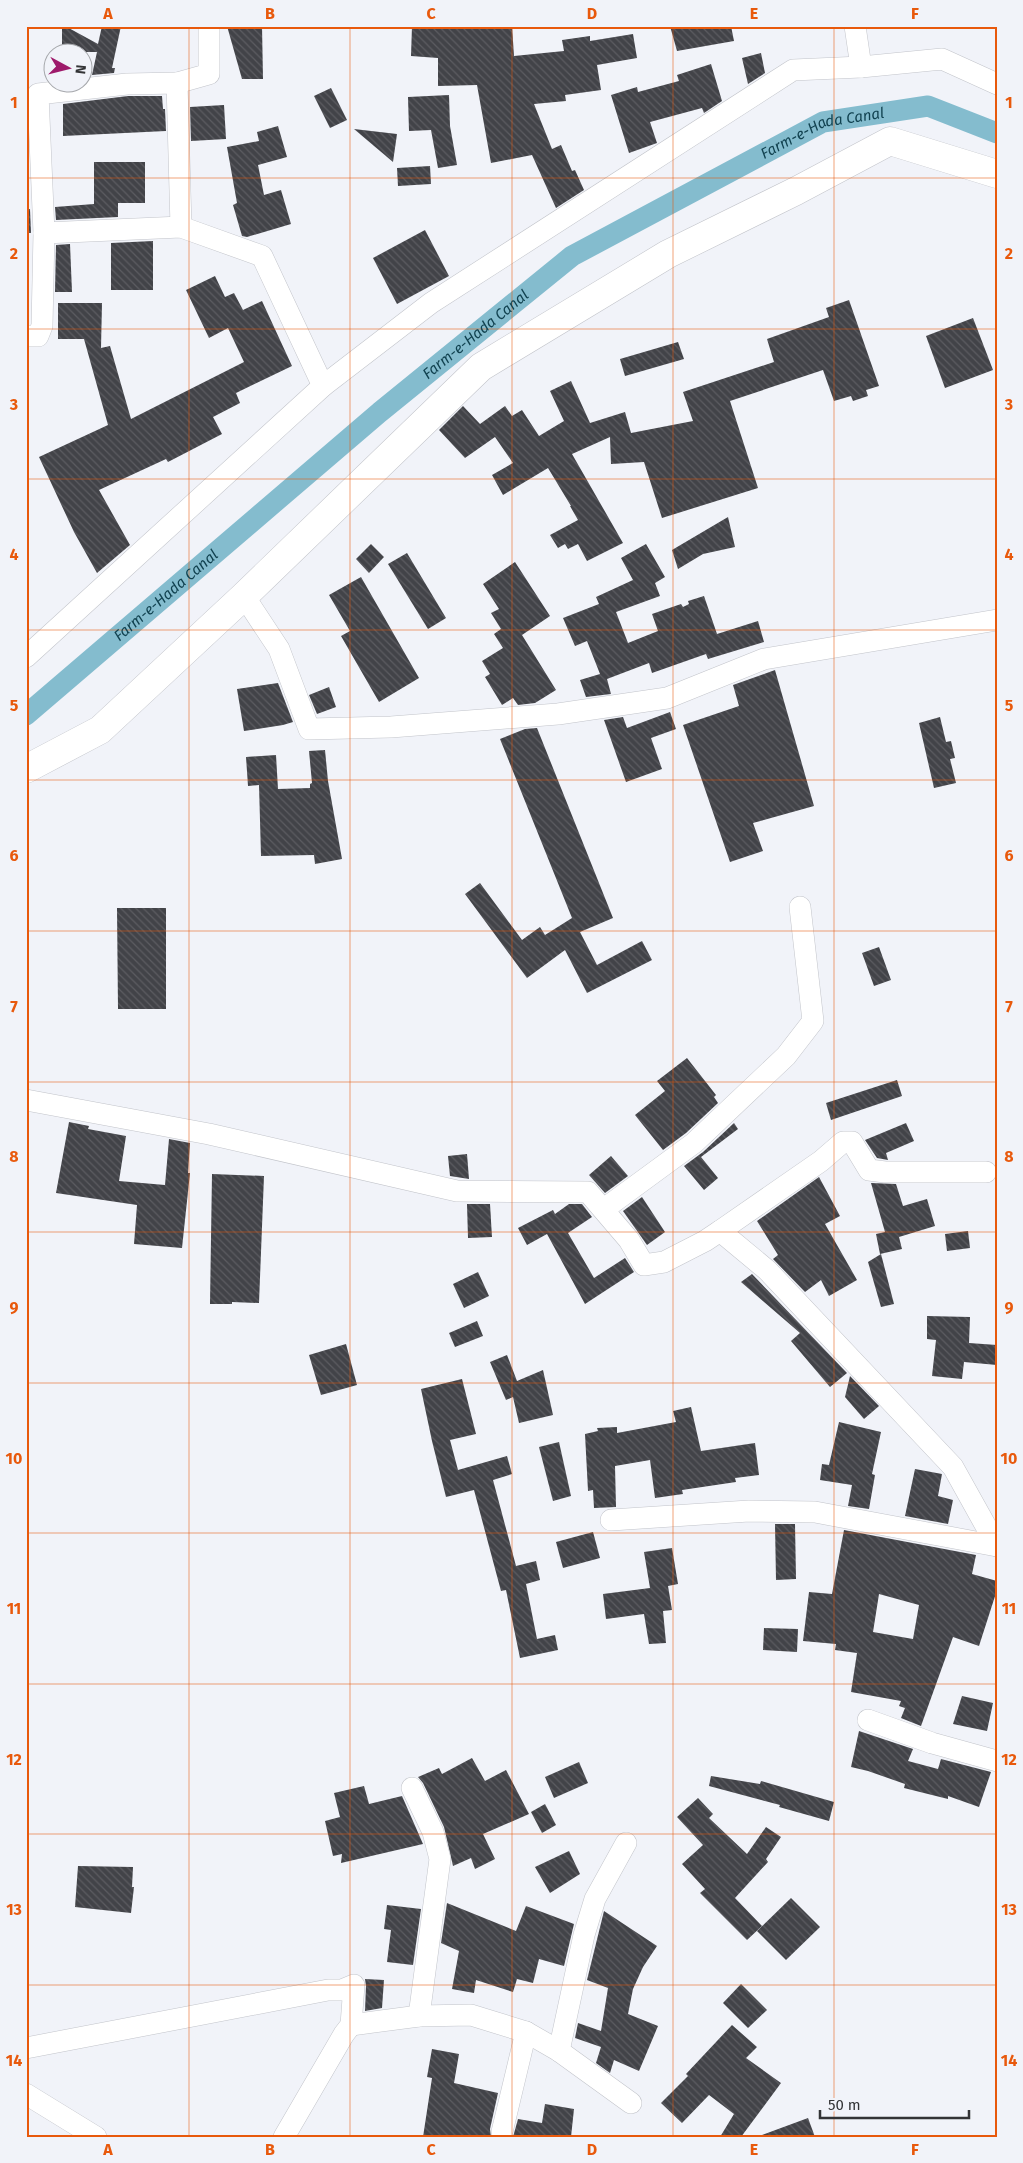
<svg xmlns="http://www.w3.org/2000/svg" width="1023" height="2163" font-family="'Fira Sans',sans-serif">
	<style>
		.lines { fill: none; stroke-linecap: round; stroke-linejoin: round }
		.canal { stroke: #84bcce; stroke-width: 21 }
		.building { fill: url(#building-back-hatch); fill-rule: evenodd }
		.street-casing { stroke: #c2c4ca; stroke-width: 22 }
		.secondary-casing { stroke: #c2c4ca; stroke-width: 29 }
		.street { stroke: #fff; stroke-width: 21 }
		.secondary { stroke: #fff; stroke-width: 28 }
		.grid { fill: none; stroke: #e8590c; stroke-width: 1; stroke-opacity: 0.55 }
		.labels { text-anchor: middle; dominant-baseline: central; stroke-width: 5; stroke-linejoin: round; paint-order: stroke }
		.water-label { font-size: 15px; font-style: italic; fill: #114250; stroke: #f1f3f9 }
		.neatline { fill: none; stroke: #e8590c; stroke-width: 2 }
		.grid-label { font-size: 16px; text-anchor: middle; font-weight: bold; fill: #e8590c }
	</style>
	<defs>
		<pattern id="building-back-hatch" width="6" height="6" patternUnits="userSpaceOnUse" patternTransform="scale(1.25)"><rect width="6" height="6" fill="#424348"/><path d="M-1 5l2 2M0 0l6 6M5-1l2 2" fill="none" stroke="#5c5c61"/></pattern>
	</defs>
	<rect width="100%" height="100%" fill="#f1f3f9"/>
	<g class="lines">
		<path class="canal" id="s1" d="M 26,715 L 380,412 L 572,256 L 823,122 L 928,106 L 997,133"/>
	</g>
	<g class="building">
		<polygon points="62,26 65,26 98,44 102,26 121,26 112,68 115,68 114,73 92,75 97,52 62,52"/>
		<polygon points="227,26 262,26 263,79 242,79"/>
		<polygon points="412,26 512,26 514,56 564,51 562,40 590,36 590,41 633,34 637,58 597,65 601,90 565,95 566,101 534,104 552,149 561,145 572,171 575,170 584,190 556,208 532,155 491,163 477,85 438,86 438,58 411,56"/>
		<polygon points="670,26 731,26 734,41 677,51"/>
		<polygon points="761,53 765,73 748,84 742,58"/>
		<polygon points="711,64 722,101 704,113 702,108 650,122 657,143 629,153 611,95 637,87 638,92 679,81 677,75"/>
		<polygon points="331,88 347,120 330,128 314,96"/>
		<polygon points="449,95 450,126 457,165 438,168 431,130 409,131 408,97"/>
		<polygon points="128,96 162,96 163,109 165,109 166,131 63,136 63,104"/>
		<polygon points="224,105 226,139 191,141 190,107"/>
		<polygon points="278,126 287,157 258,165 264,195 281,190 291,224 247,237 242,236 233,205 237,203 227,147 259,141 257,132"/>
		<polygon points="354,129 397,134 393,162"/>
		<polygon points="94,162 145,162 145,203 118,203 118,217 56,220 55,207 94,204"/>
		<polygon points="430,166 431,184 398,186 397,168"/>
		<polygon points="26,209 30,209 31,233 26,233"/>
		<polygon points="425,230 449,276 397,304 373,258"/>
		<polygon points="153,241 153,290 111,290 111,243"/>
		<polygon points="70,244 72,292 55,292 56,245"/>
		<polygon points="215,276 225,297 234,293 243,310 262,301 292,366 236,393 240,403 213,417 222,434 168,462 166,459 99,490 130,545 97,573 74,532 39,457 108,425 84,339 58,339 58,303 102,303 101,348 110,346 131,419 244,362 228,328 209,338 186,290"/>
		<polygon points="849,300 879,386 866,390 868,396 853,401 851,396 834,401 823,370 730,401 758,488 662,518 644,462 611,464 610,437 572,454 623,543 587,561 578,544 568,549 565,544 558,548 550,535 578,520 570,506 571,506 548,468 503,495 492,475 513,463 495,437 465,458 439,430 463,406 480,424 505,406 512,416 522,410 539,436 564,421 550,391 571,381 590,423 625,412 631,433 693,421 683,392 774,362 767,339 829,317 826,308"/>
		<polygon points="973,318 993,370 945,388 926,336"/>
		<polygon points="678,342 684,359 625,376 620,359"/>
		<polygon points="728,517 735,547 703,554 678,569 672,550"/>
		<polygon points="371,544 384,557 369,573 356,559"/>
		<polygon points="646,544 665,577 655,583 660,596 616,612 628,643 658,631 652,614 681,604 683,607 689,604 688,601 704,596 717,634 758,621 764,642 708,659 706,654 652,673 649,663 607,679 611,694 586,697 580,680 600,674 587,641 575,646 563,618 599,604 596,597 633,580 621,558"/>
		<polygon points="407,553 446,618 428,629 388,564"/>
		<polygon points="515,562 550,616 522,635 556,690 535,703 518,705 513,698 502,705 485,677 490,674 482,661 503,648 494,634 501,629 491,613 499,609 483,584"/>
		<polygon points="361,577 419,678 379,702 341,636 350,631 329,595"/>
		<polygon points="775,670 814,806 753,823 763,851 730,862 683,725 739,706 733,685"/>
		<polygon points="278,683 293,722 283,725 244,731 237,689"/>
		<polygon points="329,687 336,707 317,714 309,695"/>
		<polygon points="670,712 676,729 651,738 662,769 626,782 604,720 623,717 627,728"/>
		<polygon points="940,717 946,742 951,741 955,758 950,759 956,783 934,788 919,723"/>
		<polygon points="537,728 613,918 580,932 597,965 642,941 652,960 587,993 565,950 527,978 465,894 480,883 522,940 540,927 545,935 572,918 500,739 525,729"/>
		<polygon points="325,750 328,781 342,859 315,864 314,855 261,856 259,785 248,786 246,757 276,755 278,789 310,788 310,784 312,783 309,751"/>
		<polygon points="117,908 166,908 166,1009 118,1009"/>
		<polygon points="879,947 891,980 874,986 862,953"/>
		<polygon points="687,1058 716,1095 714,1097 718,1103 686,1133 663,1150 635,1115 665,1091 657,1081"/>
		<polygon points="897,1080 902,1096 831,1120 826,1103"/>
		<polygon points="69,1122 89,1126 88,1129 126,1136 119,1181 165,1185 169,1139 190,1143 188,1173 190,1173 182,1248 134,1244 137,1205 56,1193"/>
		<polygon points="734,1123 738,1129 701,1157 718,1178 704,1190 684,1166 703,1152"/>
		<polygon points="906,1123 914,1141 886,1153 888,1160 877,1158 865,1140"/>
		<polygon points="467,1154 469,1179 450,1176 448,1156"/>
		<polygon points="611,1156 628,1176 605,1193 589,1175"/>
		<polygon points="212,1174 264,1176 259,1303 232,1302 232,1304 210,1304"/>
		<polygon points="819,1177 840,1216 825,1224 857,1280 829,1296 821,1280 805,1292 773,1259 778,1255 757,1221"/>
		<polygon points="871,1183 896,1184 903,1206 927,1199 935,1226 899,1237 902,1249 880,1254 876,1234 885,1232"/>
		<polygon points="642,1197 665,1232 647,1245 623,1211"/>
		<polygon points="467,1204 490,1204 492,1237 468,1238"/>
		<polygon points="569,1204 582,1204 592,1217 568,1233 594,1278 625,1258 634,1272 585,1304 547,1234 527,1245 518,1228 553,1210 555,1214"/>
		<polygon points="968,1231 970,1248 947,1251 945,1234"/>
		<polygon points="881,1254 894,1304 881,1307 868,1262"/>
		<polygon points="478,1272 489,1296 464,1308 453,1284"/>
		<polygon points="752,1274 847,1373 830,1387 791,1341 800,1333 741,1282"/>
		<polygon points="927,1316 970,1317 969,1343 997,1345 997,1365 964,1362 962,1379 932,1376 936,1340 927,1339"/>
		<polygon points="477,1321 483,1336 455,1347 449,1333"/>
		<polygon points="346,1344 357,1385 321,1395 309,1355"/>
		<polygon points="507,1355 517,1381 543,1370 553,1415 519,1423 513,1397 506,1400 490,1362"/>
		<polygon points="850,1376 879,1406 864,1419 845,1397"/>
		<polygon points="462,1379 476,1434 450,1440 458,1470 507,1456 512,1474 493,1480 516,1566 536,1561 540,1580 526,1584 537,1639 555,1635 558,1650 520,1658 506,1590 501,1591 474,1490 446,1497 432,1441 421,1389"/>
		<polygon points="691,1407 701,1451 755,1443 759,1475 735,1478 736,1482 682,1490 683,1494 655,1498 650,1460 615,1466 616,1507 594,1508 593,1490 588,1491 585,1434 598,1431 597,1428 617,1427 617,1433 676,1422 673,1411"/>
		<polygon points="839,1422 881,1432 872,1474 875,1475 869,1509 848,1506 852,1485 820,1480 822,1464 829,1465"/>
		<polygon points="559,1442 571,1496 553,1501 539,1447"/>
		<polygon points="915,1469 942,1474 938,1496 953,1500 948,1524 905,1516"/>
		<polygon points="775,1524 795,1524 796,1579 776,1580"/>
		<path d="M 844,1530 L 976,1555 L 972,1574 L 997,1581 L 997,1590 L 979,1646 L 953,1637 L 921,1726 L 901,1718 L 905,1708 L 899,1706 L 901,1701 L 851,1692 L 857,1653 L 835,1650 L 836,1644 L 803,1641 L 809,1592 L 832,1594 ZM 879,1594 L 919,1605 L 913,1639 L 873,1632 Z"/>
		<polygon points="593,1532 600,1558 563,1568 556,1542"/>
		<polygon points="672,1548 678,1584 668,1586 672,1610 663,1611 666,1643 649,1644 644,1614 606,1619 603,1594 650,1588 644,1552"/>
		<polygon points="764,1628 798,1629 797,1652 763,1650"/>
		<polygon points="962,1696 993,1703 987,1731 953,1724"/>
		<polygon points="859,1731 913,1749 908,1761 938,1769 941,1759 991,1772 979,1807 948,1796 948,1799 904,1788 905,1784 868,1771 851,1767"/>
		<polygon points="472,1758 485,1781 506,1770 529,1814 483,1834 495,1859 475,1869 471,1858 453,1866 444,1827 423,1783 418,1777 439,1768 442,1774"/>
		<polygon points="579,1762 588,1783 554,1798 545,1777"/>
		<polygon points="711,1776 760,1784 761,1781 834,1802 829,1821 779,1807 780,1805 709,1786"/>
		<polygon points="364,1786 369,1804 402,1796 423,1844 341,1863 342,1854 333,1856 325,1821 340,1817 334,1793"/>
		<polygon points="698,1798 713,1814 709,1818 747,1854 766,1827 781,1837 766,1859 768,1862 735,1898 762,1926 747,1940 700,1893 705,1889 682,1864 703,1845 677,1817"/>
		<polygon points="545,1804 556,1825 542,1833 531,1812"/>
		<polygon points="569,1851 580,1874 550,1893 535,1867"/>
		<polygon points="78,1866 133,1867 132,1887 134,1887 131,1913 75,1907"/>
		<polygon points="791,1898 820,1927 786,1960 757,1931"/>
		<polygon points="447,1903 516,1931 526,1906 574,1924 564,1966 539,1959 533,1983 517,1979 513,1992 476,1980 474,1993 452,1989 459,1951 441,1943"/>
		<polygon points="387,1905 421,1909 413,1965 387,1962 391,1930 384,1929"/>
		<polygon points="604,1911 657,1946 643,1967 633,1989 628,2014 658,2026 639,2071 614,2060 610,2073 596,2063 601,2047 575,2038 578,2023 601,2031 608,1988 587,1980"/>
		<polygon points="365,1979 384,1980 382,2008 365,2011 366,1986"/>
		<polygon points="741,1984 767,2010 748,2028 723,2003"/>
		<polygon points="732,2025 757,2047 746,2058 781,2083 741,2137 720,2137 734,2114 709,2095 682,2123 661,2103 688,2076 686,2074"/>
		<polygon points="432,2049 459,2054 454,2083 498,2093 490,2129 491,2137 423,2137 432,2078 427,2077"/>
		<polygon points="545,2104 574,2109 571,2137 513,2137 518,2119 542,2123"/>
		<polygon points="808,2118 815,2137 762,2137 762,2135"/>
	</g>
	<g class="lines">
		<g class="street-casing">
			<g id="street">
				<polyline points="855,26 861,67"/>
				<polyline points="177,83 209,74 209,26"/>
				<polyline points="44,233 181,227 262,256 323,386"/>
				<polyline points="26,336 38,336 42,326 44,233 38,94 127,84 177,83 181,227"/>
				<polyline points="244,596 279,649 309,729 391,727 558,714 667,698 764,659 997,620"/>
				<polyline points="26,657 323,386 431,303 793,70 861,67 942,59 997,84"/>
				<polyline points="26,1100 209,1134 457,1191 588,1192 629,1240 644,1265 664,1262 705,1241 720,1231 767,1270 953,1467 997,1546"/>
				<polyline points="604,1209 694,1143 786,1056 813,1021 800,907"/>
				<polyline points="720,1231 821,1161 843,1142 852,1142 869,1170 885,1172 986,1172"/>
				<polyline points="611,1520 749,1511 815,1512 997,1546"/>
				<polyline points="868,1720 932,1743 997,1761"/>
				<polyline points="412,1788 433,1832 440,1859 419,2016"/>
				<polyline points="351,2025 419,2016 471,2015 526,2032 559,2051 631,2103"/>
				<polyline points="26,2048 328,1990 342,1990 354,1985 351,2025 344,2034 284,2137"/>
				<polyline points="559,2051 584,1935 595,1899 626,1843"/>
				<polyline points="26,2094 96,2137"/>
				<polyline points="502,2132 526,2032"/>
			</g>
		</g>
		<g class="secondary-casing">
			<polyline id="secondary" points="26,769 100,730 244,596 481,367 668,254 796,191 890,141 997,174"/>
		</g>
		<use href="#street" class="street"/>
		<use href="#secondary" class="secondary"/>
	</g>
	<path class="grid" d="M 189,26 L 189,2137M 350,26 L 350,2137M 512,26 L 512,2137M 673,26 L 673,2137M 834,26 L 834,2137M 26,178 L 997,178M 26,329 L 997,329M 26,479 L 997,479M 26,630 L 997,630M 26,780 L 997,780M 26,931 L 997,931M 26,1082 L 997,1082M 26,1232 L 997,1232M 26,1383 L 997,1383M 26,1533 L 997,1533M 26,1684 L 997,1684M 26,1834 L 997,1834M 26,1985 L 997,1985"/>
	<g class="labels">
		<g class="water-label">
			<text stroke="none"><textPath href="#s1" startOffset="994">Farm-e-Hada Canal</textPath></text>
			<text stroke="none"><textPath href="#s1" startOffset="589">Farm-e-Hada Canal</textPath></text>
			<text stroke="none"><textPath href="#s1" startOffset="184">Farm-e-Hada Canal</textPath></text>
		</g>
	</g>
	<rect width="1023" height="2163" fill="none" stroke="#f1f3f9" stroke-width="55"/>
	<g transform="translate(68 68) rotate(97)"><circle r="24" fill="#f1f3f9" stroke="#a5a7ab"/>
	<path d="M0-4L9 19L0 12L-9 19Z" fill="#9e1a6b"/>
	<text y="-8" font-size="14" font-weight="bold" text-anchor="middle" fill="#333436">N</text>
	</g>
	<path d="M820 2110v8h149v-8" fill="none" stroke="#333436" stroke-width="2.5"/>
	<text x="828" y="2110" font-size="15" fill="#333436" stroke="#f1f3f9" stroke-width="4" paint-order="stroke">50 m</text>
	<rect x="28" y="28" width="968" height="2108" class="neatline"/>
	<g class="grid-label">
		<text x="108" y="19">A</text>
		<text x="270" y="19">B</text>
		<text x="431" y="19">C</text>
		<text x="592" y="19">D</text>
		<text x="754" y="19">E</text>
		<text x="915" y="19">F</text>
		<text x="14" y="108">1</text>
		<text x="1009" y="108">1</text>
		<text x="14" y="259">2</text>
		<text x="1009" y="259">2</text>
		<text x="14" y="410">3</text>
		<text x="1009" y="410">3</text>
		<text x="14" y="560">4</text>
		<text x="1009" y="560">4</text>
		<text x="14" y="711">5</text>
		<text x="1009" y="711">5</text>
		<text x="14" y="861">6</text>
		<text x="1009" y="861">6</text>
		<text x="14" y="1012">7</text>
		<text x="1009" y="1012">7</text>
		<text x="14" y="1162">8</text>
		<text x="1009" y="1162">8</text>
		<text x="14" y="1313">9</text>
		<text x="1009" y="1313">9</text>
		<text x="14" y="1464">10</text>
		<text x="1009" y="1464">10</text>
		<text x="14" y="1614">11</text>
		<text x="1009" y="1614">11</text>
		<text x="14" y="1765">12</text>
		<text x="1009" y="1765">12</text>
		<text x="14" y="1915">13</text>
		<text x="1009" y="1915">13</text>
		<text x="14" y="2066">14</text>
		<text x="1009" y="2066">14</text>
		<text x="108" y="2155">A</text>
		<text x="270" y="2155">B</text>
		<text x="431" y="2155">C</text>
		<text x="592" y="2155">D</text>
		<text x="754" y="2155">E</text>
		<text x="915" y="2155">F</text>
	</g>
</svg>
